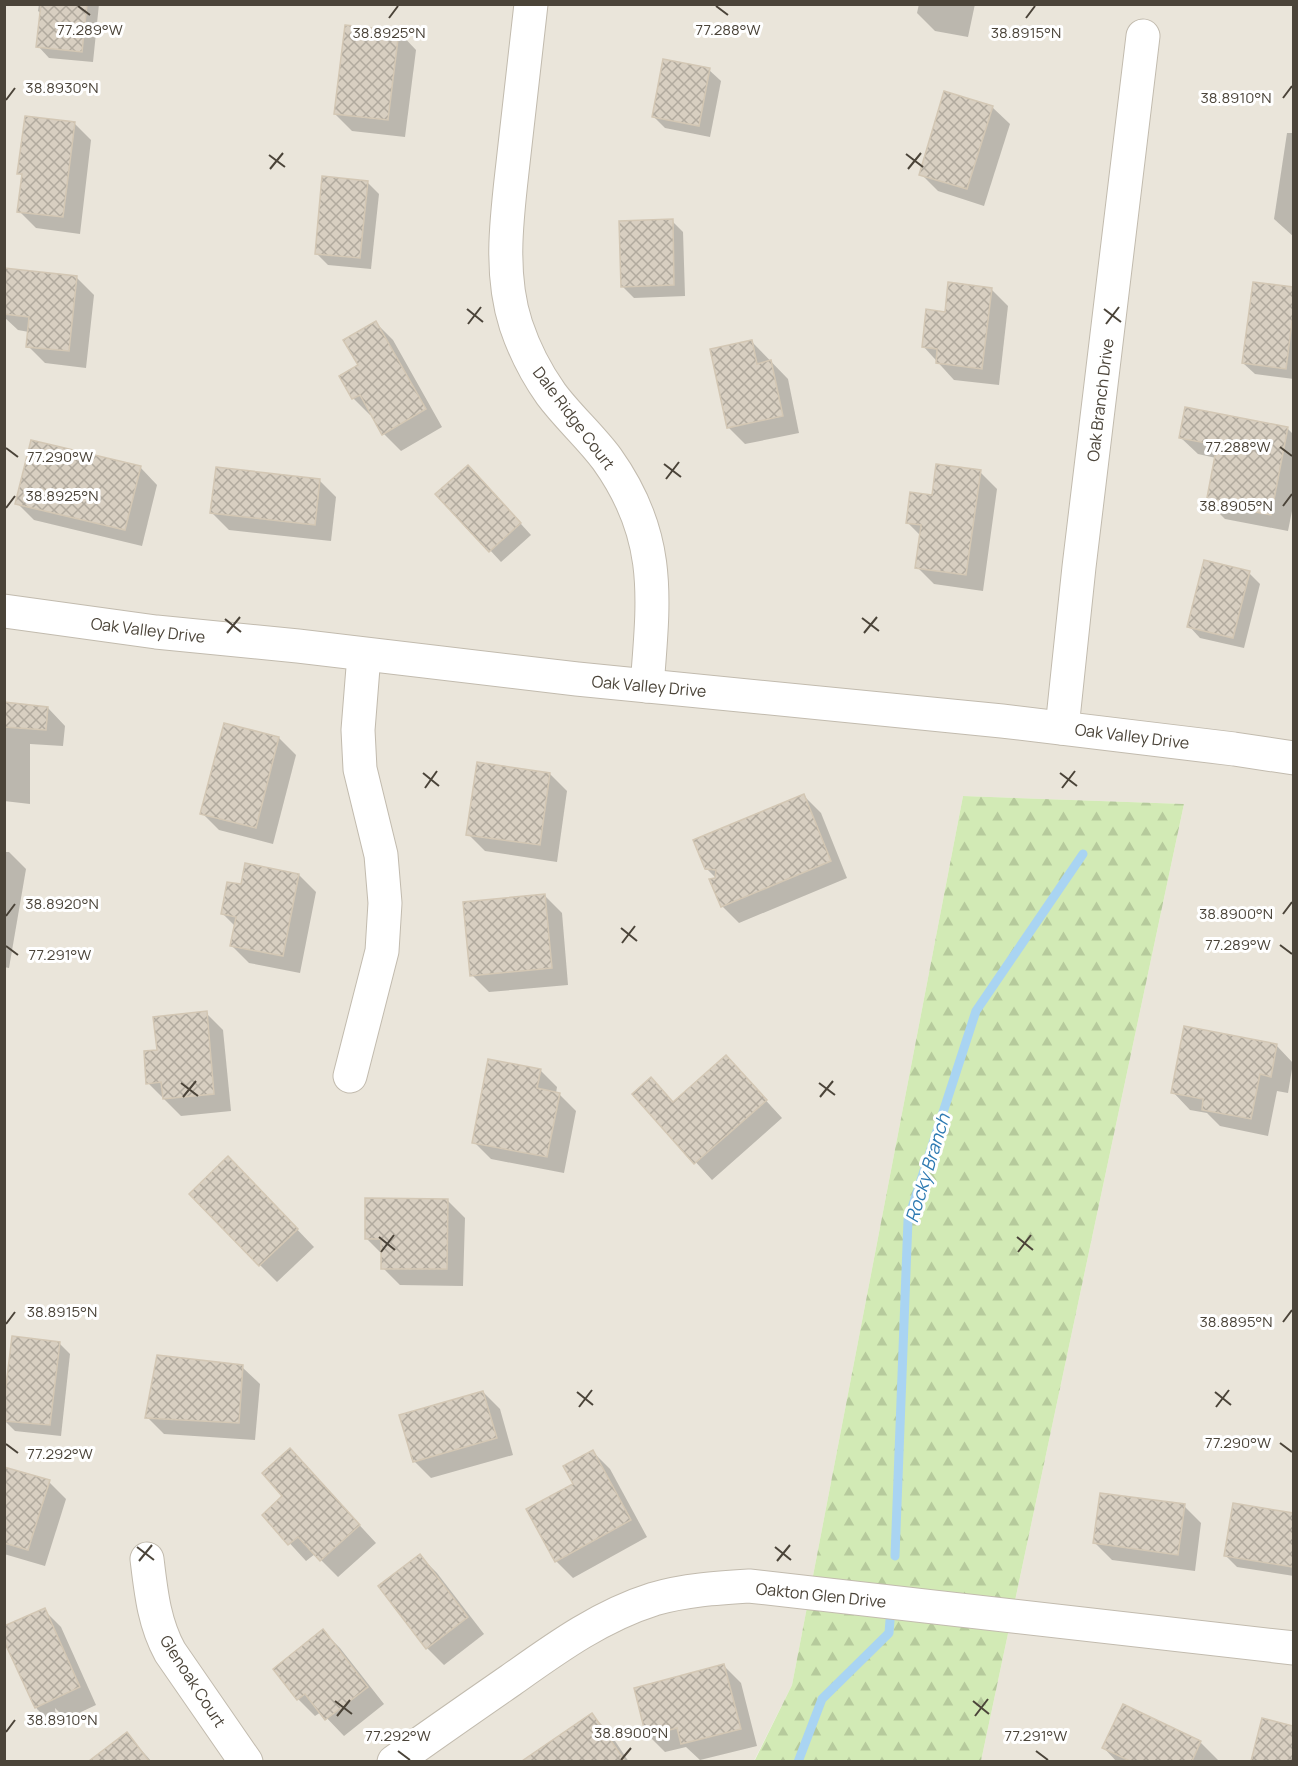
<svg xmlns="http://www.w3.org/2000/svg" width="1298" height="1766" font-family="Manrope,sans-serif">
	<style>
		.residential { fill: #eae5da }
		.forest { fill: url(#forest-firs) }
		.shadow { fill: #0003 }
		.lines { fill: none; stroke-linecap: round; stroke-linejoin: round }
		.stream { stroke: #a9d4f2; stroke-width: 9 }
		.building { fill: url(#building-cross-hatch); stroke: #d3c7b4; stroke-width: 1.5 }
		.minor-casing { stroke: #c2bbae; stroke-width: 35 }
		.minor { stroke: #fff; stroke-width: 33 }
		.ticks { fill: none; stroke: #4b4439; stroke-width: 2 }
		.labels { text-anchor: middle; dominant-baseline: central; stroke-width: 6; stroke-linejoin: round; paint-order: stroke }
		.street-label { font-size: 16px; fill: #4b4439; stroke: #fff }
		.water-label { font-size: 18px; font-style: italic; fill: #2e7ab2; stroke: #fff }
		.ticks-label { font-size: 15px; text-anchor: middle; fill: #4b4439; stroke: #fff; stroke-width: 6; stroke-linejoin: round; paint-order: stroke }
	</style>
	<defs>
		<pattern id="forest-firs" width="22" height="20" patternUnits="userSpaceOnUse" patternTransform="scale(1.5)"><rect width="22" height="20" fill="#d2eab5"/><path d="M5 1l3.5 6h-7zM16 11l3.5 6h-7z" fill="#b6ca9c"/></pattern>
		<pattern id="building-cross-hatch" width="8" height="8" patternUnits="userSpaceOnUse" patternTransform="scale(1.5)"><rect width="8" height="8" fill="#d8cfc1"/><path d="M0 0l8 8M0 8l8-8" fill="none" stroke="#b1aa9e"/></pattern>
	</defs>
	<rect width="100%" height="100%" fill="#f6f3ec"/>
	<polygon class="residential" points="5,5 1293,5 1293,1761 981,1761 1184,804 963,796 792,1685 754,1761 5,1762"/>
	<polygon class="forest" points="963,796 1184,804 981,1761 754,1762 792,1685"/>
	<g class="shadow">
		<polygon points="39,4 99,4 93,62 49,58 38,46 42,14 38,11"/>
		<polygon points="695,4 752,4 752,5 697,6"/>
		<polygon points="919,4 975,4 968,37 935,31 917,13"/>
		<polygon points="399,32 416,50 405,137 352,131 335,114"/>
		<polygon points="709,70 721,81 710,137 665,128 654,117"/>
		<polygon points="992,107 1010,124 984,206 938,191 921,174"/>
		<polygon points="74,123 91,140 80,234 36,228 19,211 23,177 19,173"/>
		<polygon points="1287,133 1294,133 1294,237 1274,219"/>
		<polygon points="367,182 379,194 371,269 328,265 316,253"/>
		<polygon points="672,221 683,232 685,296 634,298 622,286"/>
		<polygon points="77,278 94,295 86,368 45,363 28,346 29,332 18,330 4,317 4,281"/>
		<polygon points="1254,284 1294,289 1294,379 1255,374 1243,363"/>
		<polygon points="991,289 1008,306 999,385 954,380 923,346 946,314"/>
		<polygon points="376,323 393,340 442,427 401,451 384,434 372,414 370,415 353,398 360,366"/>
		<polygon points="752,342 788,379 799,433 745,444 728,427"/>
		<polygon points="1287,428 1294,435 1294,501 1288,531 1225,519 1208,502 1216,458 1198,454 1180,437"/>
		<polygon points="140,467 157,485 142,546 34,520 17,503"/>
		<polygon points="980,472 997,489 983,591 934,584 917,567 921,536 907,522 933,496"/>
		<polygon points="479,478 531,535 501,562 438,494"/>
		<polygon points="319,480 336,497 331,541 229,530 212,513"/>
		<polygon points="1249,573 1260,584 1244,648 1200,638 1189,626"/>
		<polygon points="4,704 48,708 65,726 63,746 30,744 30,804 4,801"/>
		<polygon points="225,725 279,738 296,755 273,844 219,830 202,813"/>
		<polygon points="550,774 567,791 557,862 485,851 468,834"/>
		<polygon points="804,796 821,813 847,878 739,923 722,906 718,880 706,868"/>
		<polygon points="4,852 9,852 26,869 9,968 4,967"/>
		<polygon points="299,875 316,892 300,973 249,963 232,946 235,926 223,914 242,886"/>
		<polygon points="545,896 562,913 568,985 489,992 472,975"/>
		<polygon points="206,1013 223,1030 231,1111 181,1116 148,1083 158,1051"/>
		<polygon points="1276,1045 1293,1063 1288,1093 1277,1091 1268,1136 1220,1126 1207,1113 1190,1110 1173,1092"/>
		<polygon points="726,1057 782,1118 712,1180 634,1094 674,1103"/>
		<polygon points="540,1070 557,1087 556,1093 559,1094 576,1111 564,1173 491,1159 474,1142"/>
		<polygon points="245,1175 314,1247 277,1282 260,1265"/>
		<polygon points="448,1201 465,1218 463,1286 400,1285 383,1268 383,1255 366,1238"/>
		<polygon points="59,1343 70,1354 61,1436 15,1431 4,1420"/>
		<polygon points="242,1367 260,1384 255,1440 164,1434 147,1417"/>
		<polygon points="483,1392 500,1409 513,1455 431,1478 414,1461"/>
		<polygon points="290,1450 376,1543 338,1577 315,1554 306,1561 264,1515 285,1496"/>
		<polygon points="593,1452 610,1469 647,1537 573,1578 556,1561 575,1484"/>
		<polygon points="4,1468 49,1482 66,1499 45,1566 4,1554"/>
		<polygon points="1234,1505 1294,1514 1294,1576 1237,1567 1226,1556"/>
		<polygon points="1184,1506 1201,1523 1195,1571 1112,1560 1095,1543"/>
		<polygon points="420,1556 437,1573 484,1634 444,1665 427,1648 380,1586"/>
		<polygon points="44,1610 61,1627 96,1705 66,1719 55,1708 57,1725 54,1726 37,1709 4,1637"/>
		<polygon points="323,1631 340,1648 384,1704 344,1736 321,1712 315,1716 298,1699 275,1669"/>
		<polygon points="724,1666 741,1683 757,1746 700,1760 686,1747 665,1752 648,1735"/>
		<polygon points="1124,1706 1201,1743 1218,1760 1217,1762 1117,1762 1104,1748"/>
		<polygon points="592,1715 609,1732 629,1762 525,1762"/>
		<polygon points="1263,1720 1294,1727 1294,1762 1252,1762"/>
		<polygon points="127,1734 152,1762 94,1762 93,1760"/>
	</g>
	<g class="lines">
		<g class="stream">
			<polyline points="895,1556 908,1220 976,1011 1083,854"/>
			<polyline points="798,1762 822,1699 889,1633 891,1608"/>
		</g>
	</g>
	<g class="building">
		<polygon points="41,4 87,4 82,52 36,47"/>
		<polygon points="345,25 399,31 388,120 334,114"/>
		<polygon points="663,59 710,68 699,126 652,117"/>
		<polygon points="944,91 993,106 967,189 919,175"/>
		<polygon points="25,116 75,122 63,217 17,212 22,174 17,174"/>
		<polygon points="322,176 368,181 360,258 315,254"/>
		<polygon points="673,219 674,285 621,287 619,221"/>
		<polygon points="4,268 77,276 69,351 26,347 29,317 4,314"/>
		<polygon points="948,282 992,288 982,369 936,363 937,349 922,347 926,309 945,312"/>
		<polygon points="1253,282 1293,287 1293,314 1286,369 1242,363"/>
		<polygon points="376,321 426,409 382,435 360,395 352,399 339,376 358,365 343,340"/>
		<polygon points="752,340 757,364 771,360 783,416 727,428 710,349"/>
		<polygon points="1185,407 1288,427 1271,515 1206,503 1217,445 1179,438"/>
		<polygon points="31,440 141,466 125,530 15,504"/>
		<polygon points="936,464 981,470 966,575 915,568 921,525 906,523 910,492 932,495"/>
		<polygon points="468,465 521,523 489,552 435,494"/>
		<polygon points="216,467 320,479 315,525 210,513"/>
		<polygon points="1204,560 1250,571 1233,638 1187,627"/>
		<polygon points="4,702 48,707 46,730 4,727"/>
		<polygon points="224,723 279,737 256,828 200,814"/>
		<polygon points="477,762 550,773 540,845 466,835"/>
		<polygon points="804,794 831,861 721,907 709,879 715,878 716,870 705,869 693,840"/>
		<polygon points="245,863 299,874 283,956 230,946 236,917 221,914 227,882 241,884"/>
		<polygon points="545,894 552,968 470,976 463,902"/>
		<polygon points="207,1011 214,1094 163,1099 161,1082 146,1084 144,1051 157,1050 153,1017"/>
		<polygon points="1184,1026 1277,1044 1271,1077 1260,1074 1251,1119 1202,1110 1203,1099 1171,1093"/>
		<polygon points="726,1055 767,1100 694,1164 632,1094 651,1077 673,1102"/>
		<polygon points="488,1059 541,1069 537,1088 560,1093 547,1157 472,1143"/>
		<polygon points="228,1156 298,1229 259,1266 189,1194"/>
		<polygon points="365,1198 448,1199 447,1269 381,1269 381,1239 365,1239"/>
		<polygon points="12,1336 60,1342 50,1425 4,1421 4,1402"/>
		<polygon points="157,1355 243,1365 239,1423 145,1418"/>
		<polygon points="483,1391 497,1438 413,1462 399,1415"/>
		<polygon points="290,1448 360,1525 320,1561 298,1537 288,1545 262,1515 282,1496 262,1473"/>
		<polygon points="593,1450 631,1520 555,1562 526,1509 573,1484 563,1466"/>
		<polygon points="4,1467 50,1480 28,1550 4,1543"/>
		<polygon points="1100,1493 1185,1504 1178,1555 1093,1543"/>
		<polygon points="1233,1503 1293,1513 1293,1567 1224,1556"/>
		<polygon points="420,1554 468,1617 426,1649 378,1586"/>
		<polygon points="45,1608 80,1687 35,1708 4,1641 4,1626"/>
		<polygon points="323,1629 368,1687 325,1720 305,1694 297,1700 273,1669"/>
		<polygon points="724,1664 741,1729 681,1744 677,1728 646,1736 634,1688"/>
		<polygon points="1123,1704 1201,1741 1192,1761 1130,1761 1102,1748"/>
		<polygon points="592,1713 625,1761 522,1761"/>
		<polygon points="1262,1718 1293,1726 1293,1761 1251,1761"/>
		<polygon points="127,1732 149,1761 89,1761"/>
	</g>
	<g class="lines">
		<g class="minor-casing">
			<g id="minor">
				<path d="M 531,4 C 525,54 520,104 514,154 C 508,210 498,270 516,325 C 524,349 536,373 551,394 C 568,417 590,436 607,459 C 662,536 654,597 647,686"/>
				<polyline points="4,611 156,632 298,646 577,679 1002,721 1234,749 1294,758"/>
				<polyline points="1062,728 1079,567 1143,36"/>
				<polyline points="350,1076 382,951 385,903 381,855 360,769 358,730 364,655"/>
				<path d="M 147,1559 C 151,1592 154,1623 170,1652 L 246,1762"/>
				<path d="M 394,1762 C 433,1734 472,1707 511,1680 C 556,1648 600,1616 654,1599 C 685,1590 717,1588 749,1586 L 1294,1648"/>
			</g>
		</g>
		<use href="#minor" class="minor"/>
	</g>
	<path class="ticks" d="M 78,6 L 90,15M 716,6 L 728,15M 389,18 L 398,6M 1026,18 L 1035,6M 1283,98 L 1292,86M 6,100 L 15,88M 906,154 L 923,167M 269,155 L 285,167M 270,169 L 283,153M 908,169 L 921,153M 467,309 L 483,322M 1104,309 L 1121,322M 468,324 L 481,307M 1106,324 L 1119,307M 1280,447 L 1292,456M 6,448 L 18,457M 664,464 L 681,477M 666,479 L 679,462M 1283,506 L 1292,494M 6,508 L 15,496M 862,618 L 879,631M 225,619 L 241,632M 227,633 L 240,617M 864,633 L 877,617M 423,773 L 439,786M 1060,773 L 1077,786M 425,788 L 437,771M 1062,788 L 1075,771M 1283,914 L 1292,902M 6,916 L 15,904M 621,928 L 637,941M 622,943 L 635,926M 1280,945 L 1292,954M 6,946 L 18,955M 181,1083 L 198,1096M 819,1083 L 835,1095M 183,1097 L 196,1081M 820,1097 L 833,1081M 379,1237 L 395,1250M 1017,1237 L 1033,1250M 381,1252 L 394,1235M 1018,1252 L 1031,1235M 1283,1322 L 1292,1310M 6,1324 L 15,1312M 577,1392 L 593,1405M 1215,1392 L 1231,1405M 579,1407 L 592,1390M 1216,1407 L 1229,1390M 1280,1443 L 1292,1452M 6,1444 L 18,1453M 137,1547 L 154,1560M 775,1547 L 791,1560M 139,1561 L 152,1545M 777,1561 L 790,1545M 335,1701 L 352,1714M 973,1701 L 989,1714M 337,1716 L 350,1700M 975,1716 L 988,1699M 6,1732 L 15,1720M 398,1751 L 410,1760M 1036,1751 L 1048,1760M 621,1760 L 631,1748"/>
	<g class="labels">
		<g class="street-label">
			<text transform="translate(1100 400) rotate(-83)">Oak Branch Drive</text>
			<text transform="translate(574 418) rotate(53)">Dale Ridge Court</text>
			<text transform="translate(148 630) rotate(7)">Oak Valley Drive</text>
			<text transform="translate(649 686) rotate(5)">Oak Valley Drive</text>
			<text transform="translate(1132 736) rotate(7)">Oak Valley Drive</text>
			<text transform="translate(821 1595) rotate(6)">Oakton Glen Drive</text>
			<text transform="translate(193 1681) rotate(57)">Glenoak Court</text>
		</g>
		<g class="water-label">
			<text transform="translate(927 1168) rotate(-73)">Rocky Branch</text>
		</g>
	</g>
	<g class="ticks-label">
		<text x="90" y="35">77.289°W</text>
		<text x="728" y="35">77.288°W</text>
		<text x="389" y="38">38.8925°N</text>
		<text x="1026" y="38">38.8915°N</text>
		<text x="62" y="93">38.8930°N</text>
		<text x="1236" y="103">38.8910°N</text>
		<text x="1238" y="452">77.288°W</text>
		<text x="60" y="462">77.290°W</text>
		<text x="62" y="501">38.8925°N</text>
		<text x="1236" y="511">38.8905°N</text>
		<text x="62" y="909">38.8920°N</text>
		<text x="1236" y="919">38.8900°N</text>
		<text x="1238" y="950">77.289°W</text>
		<text x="60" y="960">77.291°W</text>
		<text x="62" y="1317">38.8915°N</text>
		<text x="1236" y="1327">38.8895°N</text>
		<text x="1238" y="1448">77.290°W</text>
		<text x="60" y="1459">77.292°W</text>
		<text x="62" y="1725">38.8910°N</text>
		<text x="631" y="1738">38.8900°N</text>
		<text x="398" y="1741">77.292°W</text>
		<text x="1036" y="1741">77.291°W</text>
	</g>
	<rect width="1298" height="1766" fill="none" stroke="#4b4439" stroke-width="12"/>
</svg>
